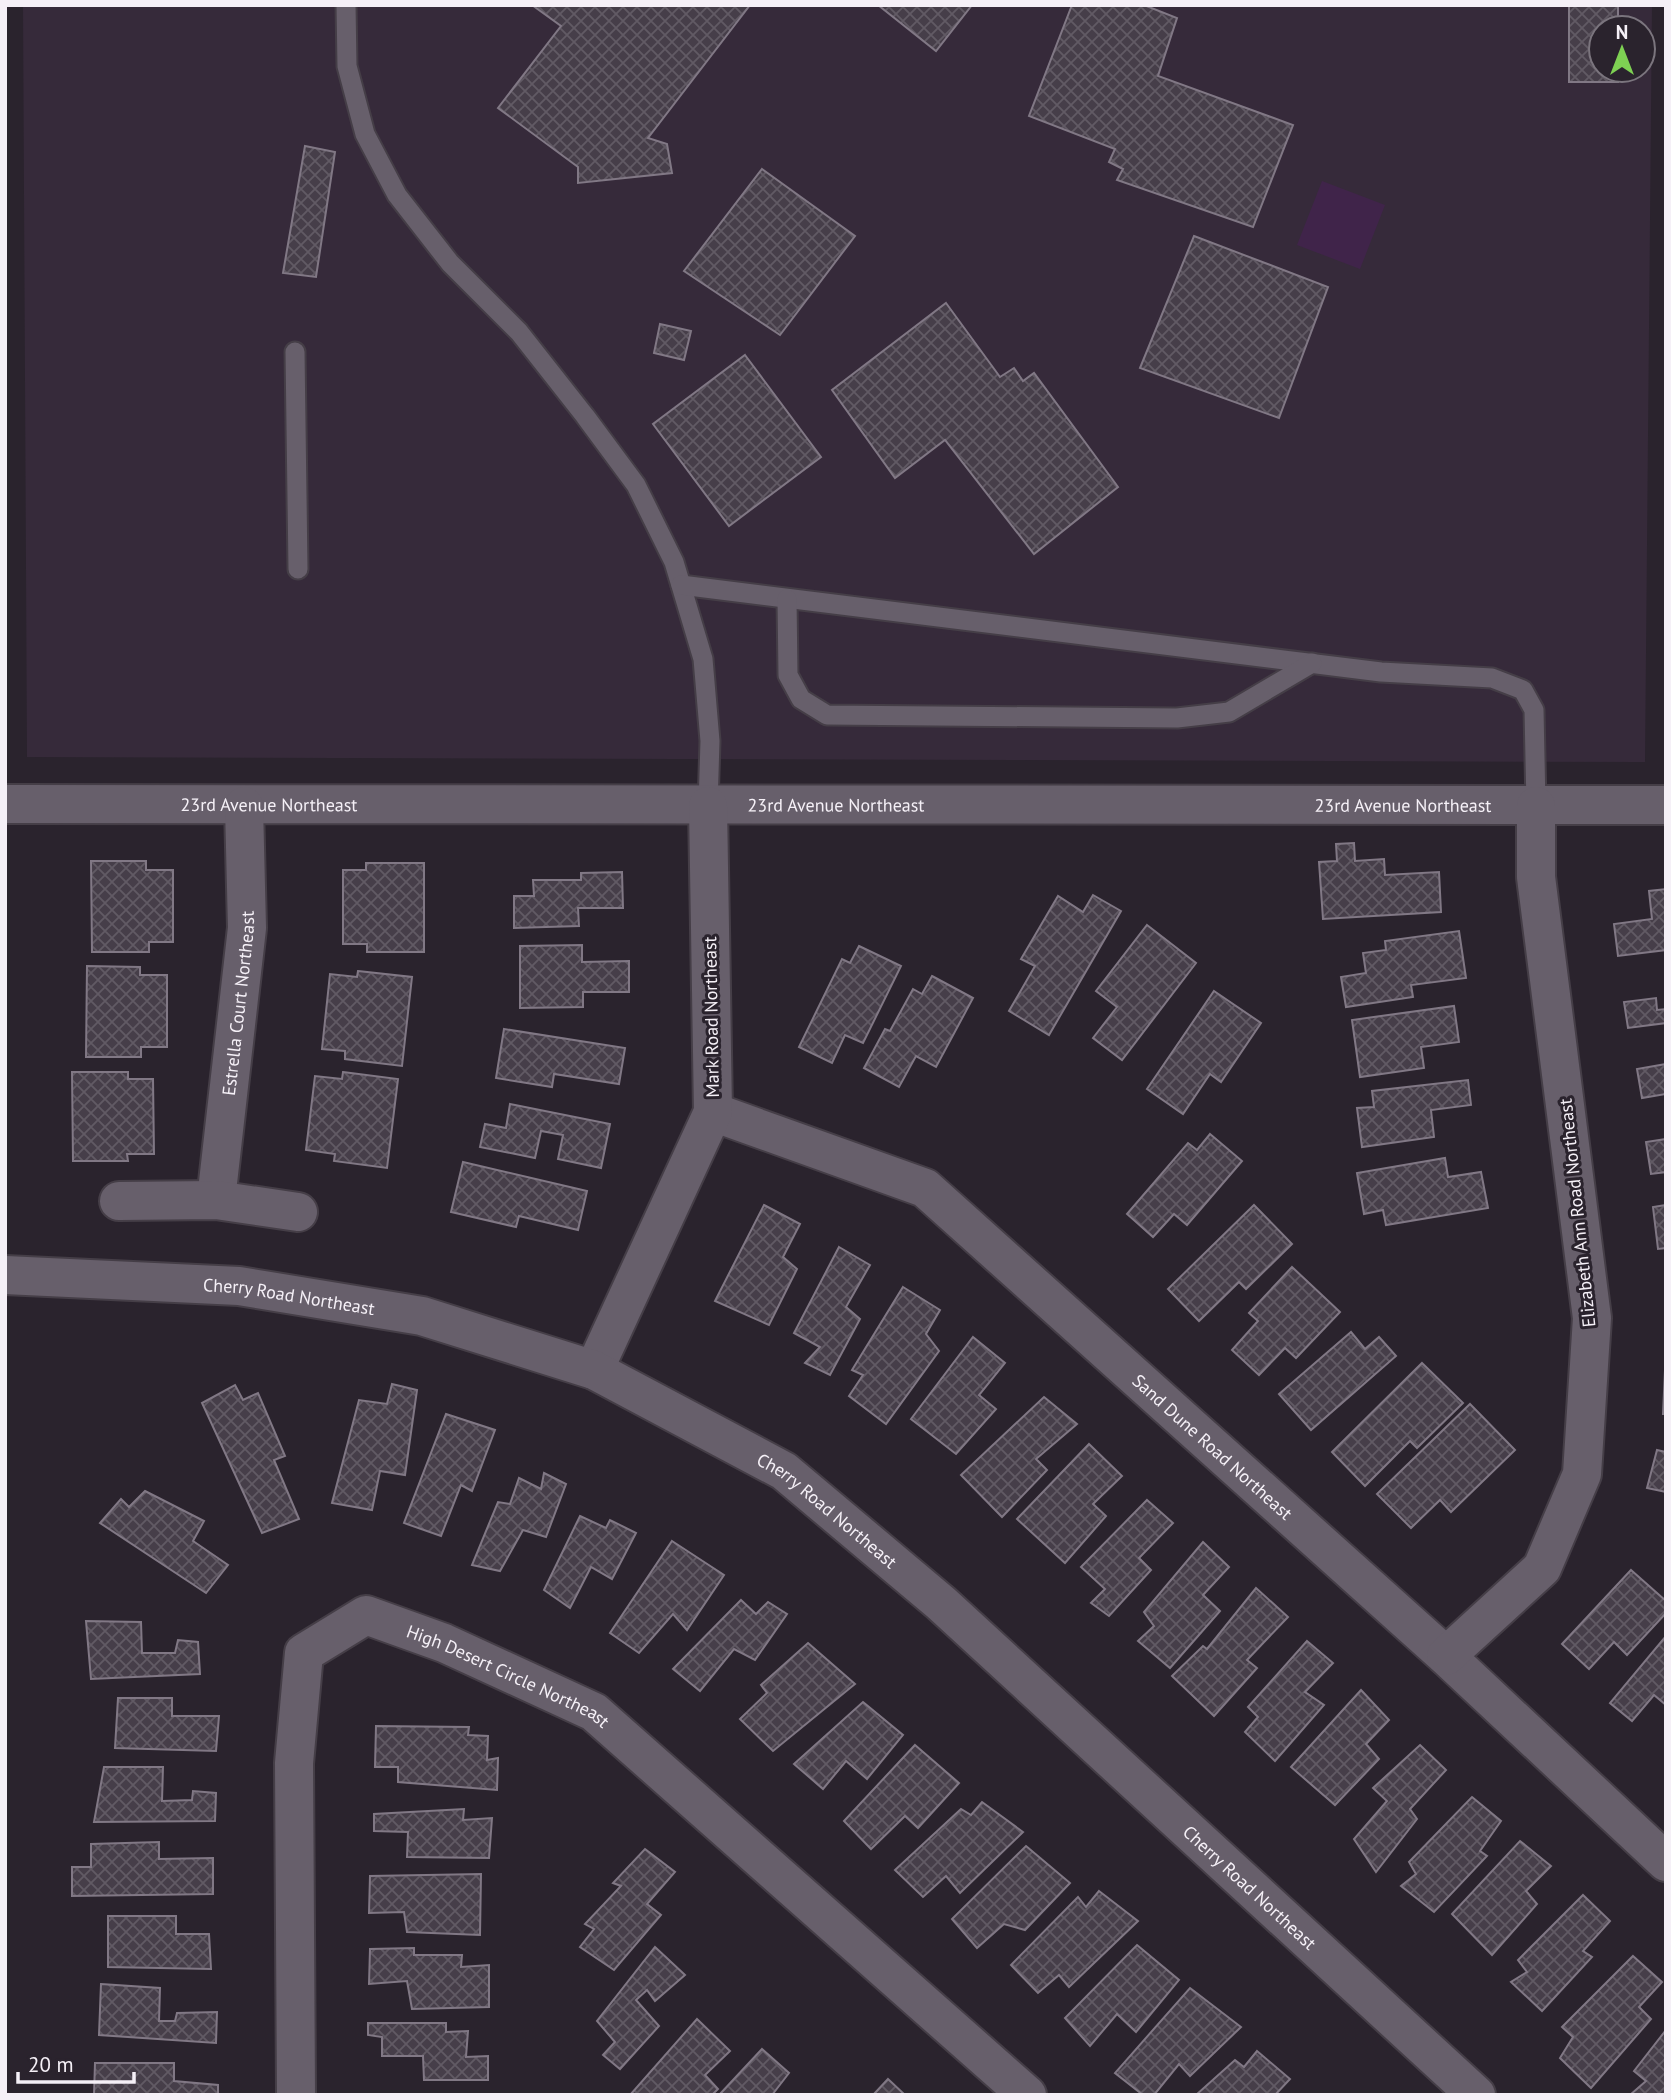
<svg xmlns="http://www.w3.org/2000/svg" width="1671" height="2100" font-family="'PT Sans',sans-serif">
	<style>
		.built { fill: #362a3a; fill-rule: evenodd }
		.grass { fill: #40244a }
		.building { fill: url(#building-cross-hatch); stroke: #817885; stroke-width: 2 }
		.lines { fill: none; stroke-linecap: round; stroke-linejoin: round }
		.service-casing { stroke: #453e47; stroke-width: 23 }
		.minor-casing { stroke: #453e47; stroke-width: 42 }
		.tertiary-casing { stroke: #453e47; stroke-width: 42 }
		.service { stroke: #675f6b; stroke-width: 19 }
		.minor { stroke: #675f6b; stroke-width: 38 }
		.tertiary { stroke: #675f6b; stroke-width: 38 }
		.labels { text-anchor: middle; dominant-baseline: central; stroke-width: 6; stroke-linejoin: round; paint-order: stroke }
		.street-label { font-size: 18px; fill: #f5f0f7; stroke: #2a232d }
	</style>
	<defs>
		<pattern id="building-cross-hatch" width="8" height="8" patternUnits="userSpaceOnUse" patternTransform="scale(1.75)"><rect width="8" height="8" fill="#463e49"/><path d="M0 0l8 8M0 8l8-8" fill="none" stroke="#615a64"/></pattern>
	</defs>
	<rect width="100%" height="100%" fill="#2a232d"/>
	<path class="built" d="M 23,5 L 1652,5 L 1645,762 L 27,757 ZM 1601,28 L 1643,28 L 1643,70 L 1601,70 Z"/>
	<polygon class="grass" points="1322,181 1385,205 1360,269 1297,245"/>
	<g class="building">
		<polygon points="532,5 750,5 648,138 667,144 672,173 578,183 578,167 498,108 561,26"/>
		<polygon points="878,5 972,5 936,51"/>
		<polygon points="1072,5 1144,5 1177,18 1158,76 1293,125 1253,227 1117,180 1123,169 1109,162 1115,149 1029,116"/>
		<polygon points="1569,5 1618,5 1618,28 1601,28 1601,70 1618,70 1618,82 1569,82"/>
		<polygon points="305,146 335,152 316,277 283,273"/>
		<polygon points="762,169 855,236 780,335 684,271"/>
		<polygon points="1194,236 1328,287 1279,418 1140,368"/>
		<polygon points="946,303 1000,377 1014,368 1023,381 1034,373 1118,487 1034,554 945,440 895,478 832,390"/>
		<polygon points="660,324 691,331 684,360 654,353"/>
		<polygon points="745,355 821,457 729,526 653,424"/>
		<polygon points="1354,843 1355,861 1384,859 1385,875 1439,872 1441,912 1323,919 1319,862 1337,861 1336,844"/>
		<polygon points="91,861 146,861 146,870 173,870 173,942 149,942 149,952 92,952"/>
		<polygon points="366,863 424,863 424,952 367,952 367,944 343,944 343,870 366,870"/>
		<polygon points="622,872 623,908 578,908 579,926 514,928 514,896 534,896 533,880 581,880 581,873"/>
		<polygon points="1666,889 1666,950 1618,956 1614,924 1652,919 1649,891"/>
		<polygon points="1093,895 1121,911 1049,1035 1009,1011 1035,966 1021,959 1058,896 1083,912"/>
		<polygon points="1147,925 1196,963 1122,1060 1093,1038 1117,1007 1096,991"/>
		<polygon points="1459,931 1466,978 1411,985 1413,997 1346,1007 1341,977 1366,973 1363,953 1386,950 1385,941"/>
		<polygon points="582,945 582,962 629,961 629,992 583,992 583,1007 520,1008 520,946"/>
		<polygon points="859,946 901,966 863,1043 845,1035 832,1063 799,1047 842,959 850,963"/>
		<polygon points="87,966 140,967 140,975 167,975 167,1047 141,1047 141,1057 86,1057"/>
		<polygon points="358,971 412,977 402,1066 345,1059 345,1051 322,1049 330,974 357,977"/>
		<polygon points="932,976 973,998 936,1067 916,1056 899,1087 864,1068 885,1029 890,1031 913,989 922,994"/>
		<polygon points="1214,991 1261,1023 1221,1082 1210,1074 1183,1114 1147,1089"/>
		<polygon points="1656,998 1657,1010 1666,1009 1666,1023 1628,1028 1624,1002"/>
		<polygon points="1454,1006 1459,1042 1421,1047 1424,1068 1360,1077 1352,1020"/>
		<polygon points="504,1029 625,1048 619,1084 554,1074 552,1087 496,1078"/>
		<polygon points="1666,1064 1666,1094 1642,1098 1637,1069"/>
		<polygon points="72,1072 128,1072 128,1079 153,1079 154,1154 127,1154 128,1161 73,1161"/>
		<polygon points="343,1072 398,1079 387,1168 334,1161 335,1154 306,1150 315,1076 342,1079"/>
		<polygon points="1468,1080 1471,1105 1431,1110 1434,1137 1362,1147 1357,1108 1374,1107 1372,1091"/>
		<polygon points="510,1104 610,1124 601,1168 558,1159 563,1135 541,1131 535,1158 480,1147 485,1124 506,1128"/>
		<polygon points="1210,1134 1242,1161 1187,1225 1174,1214 1153,1237 1127,1214 1188,1143 1197,1150"/>
		<polygon points="1666,1139 1666,1172 1651,1174 1646,1142"/>
		<polygon points="1445,1158 1448,1177 1481,1172 1488,1208 1386,1225 1383,1210 1364,1214 1357,1173"/>
		<polygon points="463,1162 587,1191 578,1230 519,1216 516,1227 451,1212"/>
		<polygon points="764,1205 800,1224 783,1257 797,1269 769,1325 715,1301"/>
		<polygon points="1254,1205 1292,1244 1246,1289 1239,1282 1199,1321 1168,1289"/>
		<polygon points="1666,1205 1666,1248 1658,1249 1653,1207"/>
		<polygon points="839,1247 870,1265 846,1307 860,1319 830,1375 805,1363 820,1347 794,1333"/>
		<polygon points="1292,1267 1340,1312 1296,1358 1285,1348 1259,1375 1232,1350 1258,1321 1249,1313"/>
		<polygon points="903,1287 940,1310 926,1334 939,1351 886,1424 849,1396 863,1375 852,1370"/>
		<polygon points="1351,1332 1365,1349 1379,1337 1396,1356 1311,1430 1279,1394"/>
		<polygon points="973,1337 1005,1363 979,1395 996,1409 956,1454 911,1419"/>
		<polygon points="1422,1363 1463,1403 1417,1448 1410,1441 1365,1486 1332,1452"/>
		<polygon points="1665,1370 1666,1370 1666,1414 1663,1414"/>
		<polygon points="392,1384 417,1390 405,1475 380,1471 372,1510 332,1503 359,1400 387,1404"/>
		<polygon points="235,1385 243,1400 258,1393 285,1456 274,1460 299,1519 262,1533 202,1403"/>
		<polygon points="1044,1397 1077,1424 1036,1459 1047,1470 1002,1517 961,1475"/>
		<polygon points="1470,1404 1515,1450 1451,1512 1440,1500 1411,1528 1377,1494"/>
		<polygon points="446,1414 495,1430 472,1491 461,1485 441,1536 404,1523"/>
		<polygon points="1089,1444 1122,1476 1093,1504 1106,1516 1065,1563 1017,1519"/>
		<polygon points="1657,1450 1666,1452 1666,1492 1647,1488"/>
		<polygon points="544,1473 566,1484 546,1537 523,1530 500,1571 472,1565 498,1502 510,1504 519,1478 541,1489"/>
		<polygon points="145,1491 204,1521 193,1541 228,1565 206,1593 100,1523 121,1499 129,1507"/>
		<polygon points="1147,1500 1173,1523 1139,1558 1151,1570 1109,1616 1091,1603 1105,1589 1081,1567"/>
		<polygon points="580,1516 606,1528 610,1520 636,1533 612,1579 591,1567 570,1608 544,1590"/>
		<polygon points="672,1541 724,1575 687,1630 673,1614 639,1653 610,1633"/>
		<polygon points="1203,1542 1229,1567 1203,1595 1220,1611 1170,1668 1138,1641 1154,1626 1144,1612"/>
		<polygon points="1631,1570 1666,1601 1666,1613 1627,1655 1614,1642 1589,1669 1562,1644"/>
		<polygon points="1256,1588 1288,1617 1247,1660 1257,1668 1214,1716 1172,1676 1203,1646 1207,1649"/>
		<polygon points="741,1600 756,1614 768,1602 787,1614 755,1660 734,1649 700,1691 673,1669"/>
		<polygon points="86,1621 141,1622 142,1653 175,1653 178,1640 198,1642 200,1674 91,1679"/>
		<polygon points="1666,1636 1666,1705 1654,1695 1632,1721 1610,1703"/>
		<polygon points="1307,1641 1333,1663 1305,1692 1324,1705 1275,1761 1245,1732 1258,1717 1248,1707"/>
		<polygon points="808,1643 855,1684 773,1751 740,1719 767,1693 761,1685"/>
		<polygon points="1361,1690 1389,1720 1366,1744 1379,1759 1335,1805 1291,1767"/>
		<polygon points="118,1698 172,1698 172,1716 219,1716 216,1751 115,1748"/>
		<polygon points="863,1702 903,1735 867,1779 846,1761 823,1789 794,1764"/>
		<polygon points="376,1726 469,1727 468,1735 488,1736 487,1760 498,1758 497,1790 398,1782 398,1767 375,1767"/>
		<polygon points="915,1745 959,1783 918,1828 905,1816 871,1849 844,1821"/>
		<polygon points="1420,1745 1446,1770 1410,1809 1417,1819 1376,1872 1354,1839 1387,1801 1373,1788"/>
		<polygon points="104,1767 163,1767 162,1801 192,1800 193,1791 216,1793 215,1821 94,1822"/>
		<polygon points="1472,1797 1501,1821 1480,1851 1487,1856 1434,1912 1401,1886 1416,1874 1409,1862"/>
		<polygon points="982,1802 1023,1832 960,1893 946,1876 923,1897 895,1870 961,1809 971,1815"/>
		<polygon points="464,1809 463,1820 492,1818 489,1858 407,1857 408,1832 374,1831 374,1814"/>
		<polygon points="1520,1841 1551,1866 1526,1891 1537,1904 1492,1955 1452,1914"/>
		<polygon points="159,1842 159,1859 213,1858 213,1894 72,1896 72,1867 91,1867 91,1844"/>
		<polygon points="1026,1846 1070,1883 1025,1930 1004,1924 977,1948 952,1919"/>
		<polygon points="645,1849 675,1872 647,1904 661,1915 614,1970 580,1947 594,1929 585,1924 621,1886 613,1883"/>
		<polygon points="481,1874 480,1935 407,1932 404,1912 369,1913 370,1876"/>
		<polygon points="1099,1891 1138,1921 1069,1987 1059,1975 1038,1993 1011,1965 1078,1897 1086,1907"/>
		<polygon points="1583,1895 1610,1921 1583,1951 1592,1957 1542,2011 1511,1982 1527,1972 1518,1960"/>
		<polygon points="108,1916 176,1916 176,1934 209,1934 211,1969 108,1967"/>
		<polygon points="1137,1945 1179,1980 1136,2032 1117,2014 1090,2046 1065,2018"/>
		<polygon points="655,1947 685,1975 655,2001 647,1990 636,2000 659,2026 620,2069 603,2055 615,2042 597,2021"/>
		<polygon points="414,1948 414,1955 462,1955 461,1967 489,1965 489,2007 412,2009 407,1981 369,1984 370,1949"/>
		<polygon points="1633,1956 1662,1982 1639,2007 1651,2019 1591,2088 1560,2058 1573,2037 1562,2027"/>
		<polygon points="101,1984 160,1988 159,2021 175,2021 177,2013 217,2012 216,2043 99,2035"/>
		<polygon points="1190,1988 1241,2027 1190,2076 1179,2064 1154,2095 1143,2095 1115,2073"/>
		<polygon points="697,2019 730,2051 705,2075 718,2089 712,2095 630,2095"/>
		<polygon points="368,2023 446,2023 446,2032 468,2031 466,2057 488,2056 488,2080 424,2080 423,2056 382,2056 382,2037 368,2035"/>
		<polygon points="1666,2030 1666,2095 1630,2095 1646,2081 1634,2071"/>
		<polygon points="762,2049 789,2073 772,2095 719,2095"/>
		<polygon points="1257,2051 1290,2079 1275,2095 1196,2095 1235,2060 1244,2067"/>
		<polygon points="95,2063 174,2063 174,2081 218,2085 218,2095 94,2095"/>
		<polygon points="888,2079 905,2095 873,2095"/>
	</g>
	<g class="lines">
		<g class="service-casing">
			<g id="service">
				<polyline points="346,5 347,66 365,134 397,195 450,263 519,332 585,416 636,485 674,562 703,659 710,741 708,806"/>
				<polyline points="295,352 298,569"/>
				<polyline points="681,585 1381,672 1492,678 1523,690 1534,710 1536,806"/>
				<polyline points="787,599 788,675 801,699 827,715 1177,718 1229,712 1312,663"/>
			</g>
		</g>
		<g class="minor-casing">
			<g id="minor">
				<path id="s1" d="M 5,804 L 1666,805"/>
				<path id="s2" d="M 713,1112 L 925,1188 L 1446,1656 L 1666,1862"/>
				<path id="s3" d="M 216,1200 L 247,928 L 244,806"/>
				<polyline points="119,1201 216,1200 298,1212"/>
				<polyline points="594,1370 713,1112 708,806"/>
				<polyline points="1446,1656 1542,1568 1582,1474 1592,1318 1536,877 1536,806"/>
				<path id="s4" d="M 296,2095 L 294,1763 L 304,1653 L 366,1615 L 444,1643 L 594,1712 L 1027,2095"/>
			</g>
		</g>
		<g class="tertiary-casing">
			<g id="tertiary">
				<path id="s5" d="M 5,1275 L 239,1286 L 422,1316 L 594,1370 L 784,1471 L 941,1603 L 1476,2095"/>
			</g>
		</g>
		<use href="#service" class="service"/>
		<use href="#minor" class="minor"/>
		<use href="#tertiary" class="tertiary"/>
	</g>
	<g class="labels">
		<g class="street-label">
			<text stroke="none"><textPath href="#s1" startOffset="264">23rd Avenue Northeast</textPath></text>
			<text stroke="none"><textPath href="#s1" startOffset="831">23rd Avenue Northeast</textPath></text>
			<text stroke="none"><textPath href="#s1" startOffset="1398">23rd Avenue Northeast</textPath></text>
			<text stroke="none"><textPath href="#s3" startOffset="198">Estrella Court Northeast</textPath></text>
			<text transform="translate(711 1017) rotate(-91)">Mark Road Northeast</text>
			<text transform="translate(1577 1213) rotate(-96)">Elizabeth Ann Road Northeast</text>
			<text stroke="none"><textPath href="#s5" startOffset="285">Cherry Road Northeast</textPath></text>
			<text stroke="none"><textPath href="#s2" startOffset="612">Sand Dune Road Northeast</textPath></text>
			<text stroke="none"><textPath href="#s5" startOffset="873">Cherry Road Northeast</textPath></text>
			<text stroke="none"><textPath href="#s4" startOffset="670">High Desert Circle Northeast</textPath></text>
			<text stroke="none"><textPath href="#s5" startOffset="1440">Cherry Road Northeast</textPath></text>
		</g>
	</g>
	<rect width="1671" height="2100" fill="none" stroke="#f5f0f7" stroke-width="14"/>
	<g transform="translate(1622 49)"><circle r="33" fill="#2a232d" stroke="#7b757e" stroke-width="2"/>
	<path d="M0-5L12 26L0 18L-12 26Z" fill="#7ed153"/>
	<text y="-10" font-size="19" font-weight="bold" text-anchor="middle" fill="#f5f0f7">N</text>
	</g>
	<path d="M18 2072v10h116v-10" fill="none" stroke="#f5f0f7" stroke-width="3.5"/>
	<text x="28" y="2072" font-size="21" fill="#f5f0f7" stroke="#2a232d" stroke-width="5" paint-order="stroke">20 m</text>
</svg>
